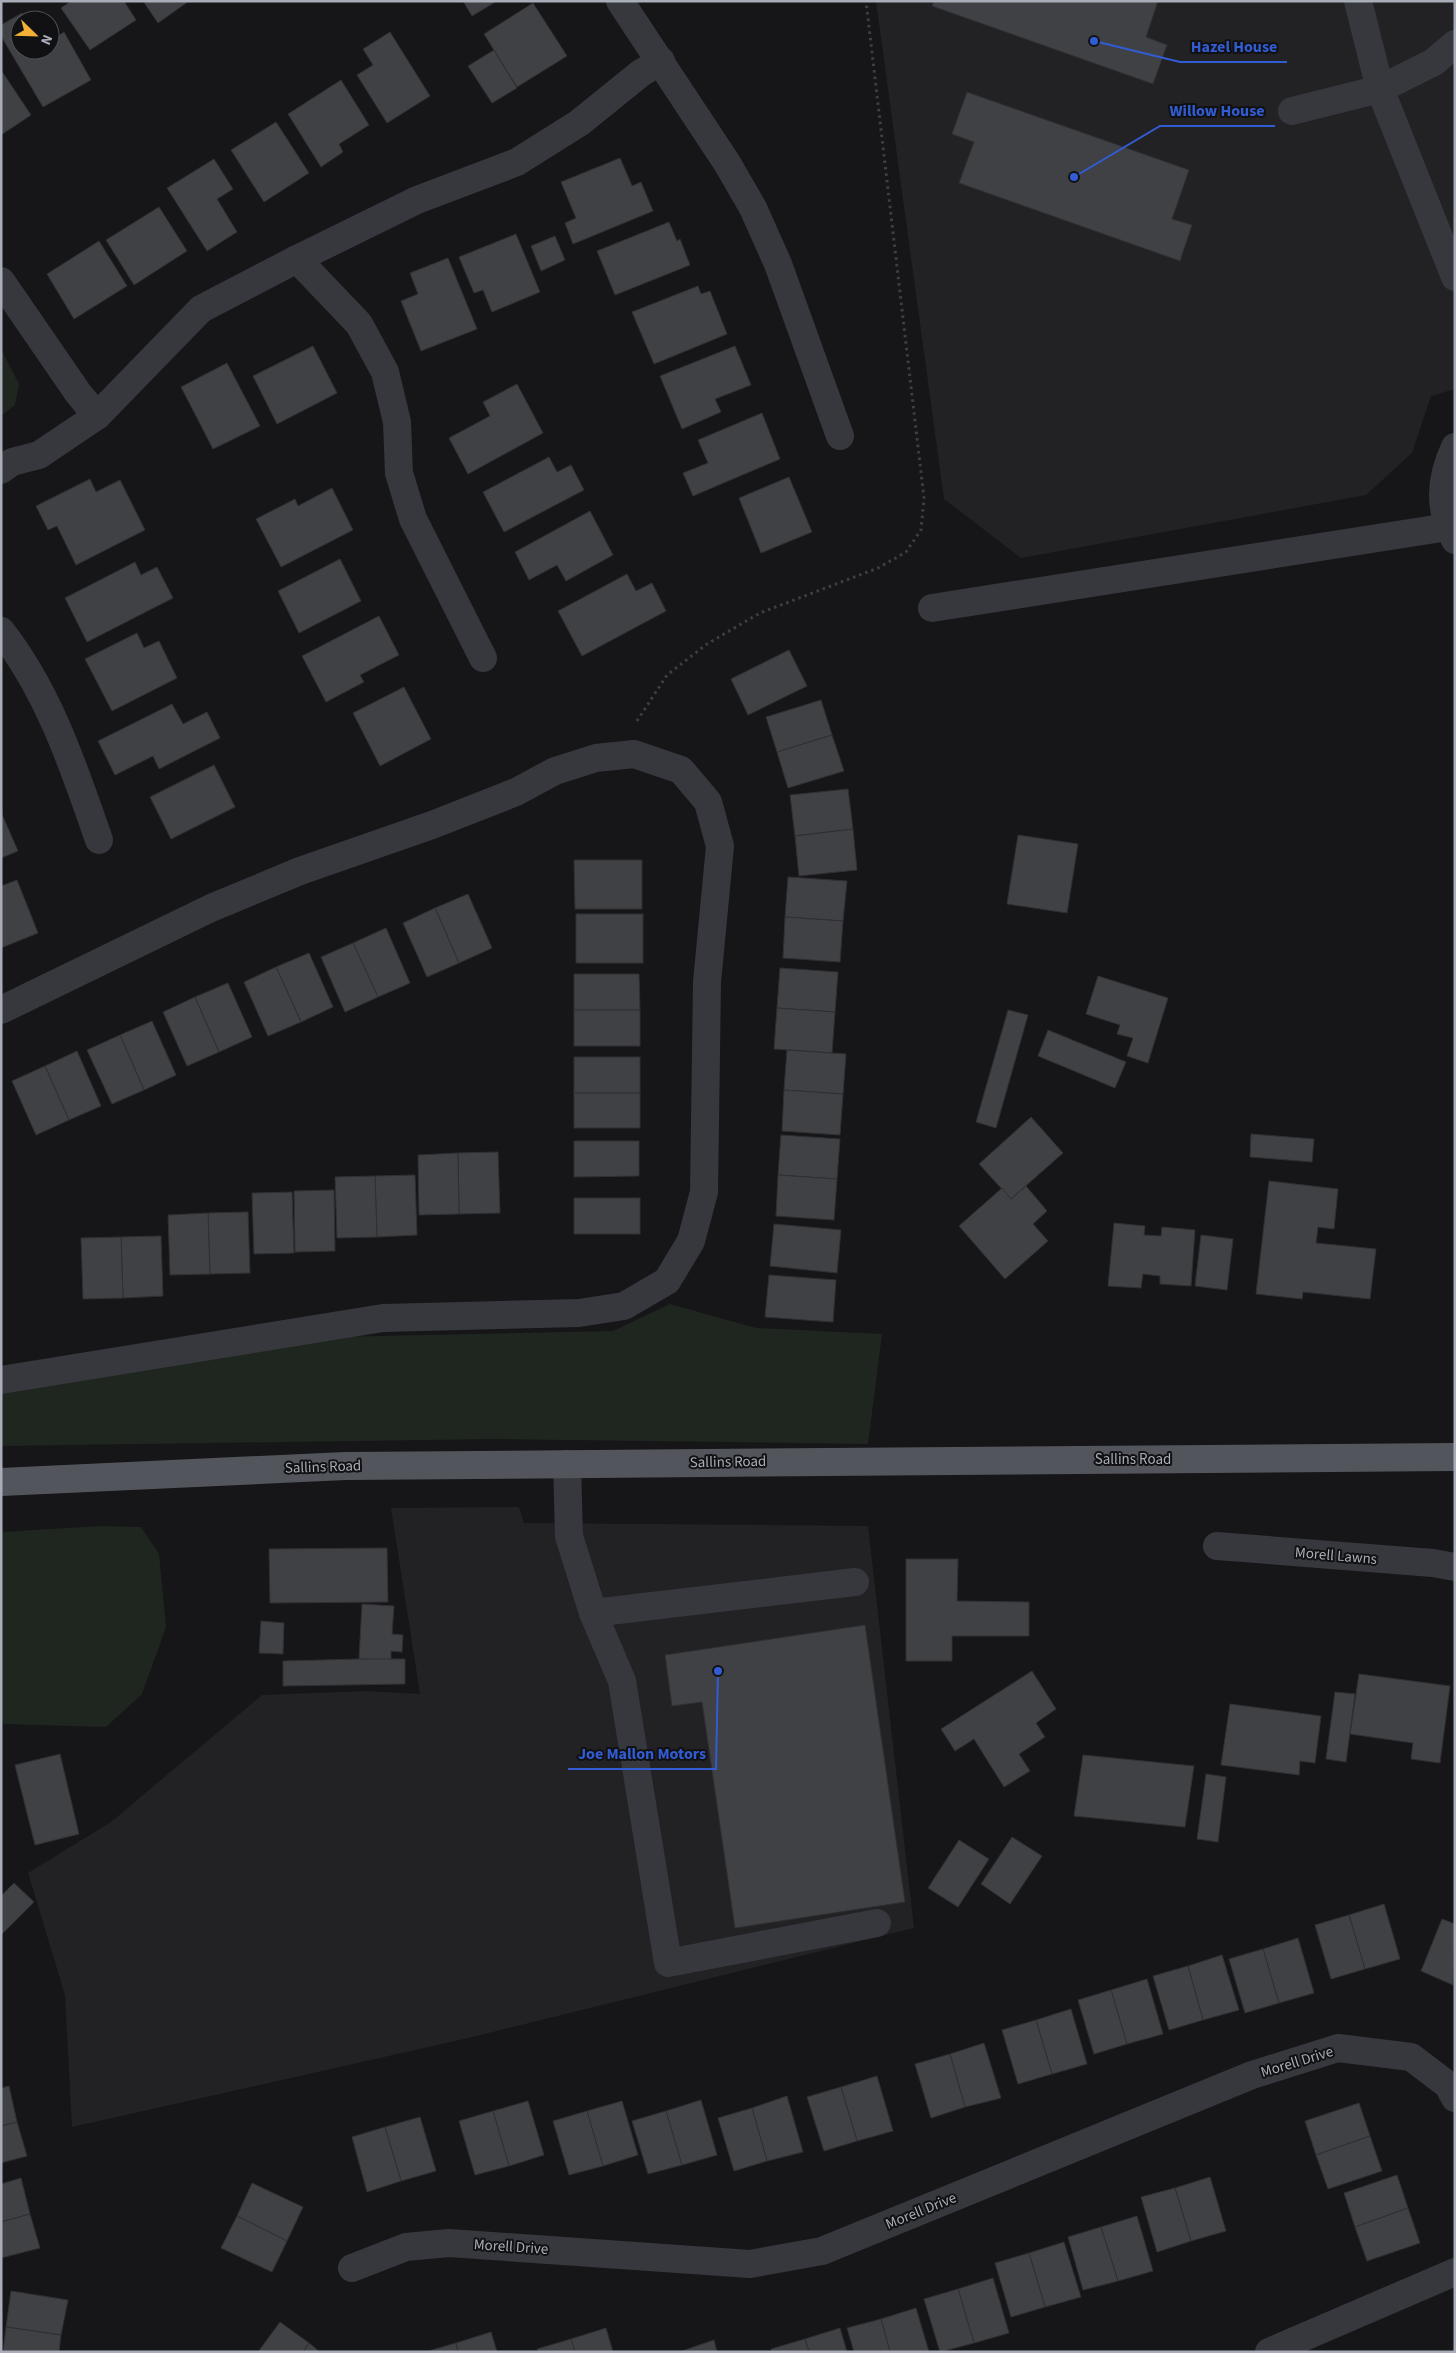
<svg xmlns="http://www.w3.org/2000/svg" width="1456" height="2353" font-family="'Source Sans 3',sans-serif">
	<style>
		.built { fill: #222225 }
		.green { fill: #1e261f }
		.building { fill: #404145; stroke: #303034 }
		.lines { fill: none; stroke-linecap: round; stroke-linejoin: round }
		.path { stroke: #3d3f44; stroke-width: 3; stroke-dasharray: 2.5 4; stroke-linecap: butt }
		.minor { stroke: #37383d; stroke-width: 28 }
		.major { stroke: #53555c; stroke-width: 28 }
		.labels { text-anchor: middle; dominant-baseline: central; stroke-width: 4; stroke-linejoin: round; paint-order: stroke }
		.street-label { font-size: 15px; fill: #a8adb8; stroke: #111113 }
		.leader { fill: none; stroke: #325cd3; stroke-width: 2 }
		.callout-dot { fill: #325cd3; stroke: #111113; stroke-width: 2 }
		.callout-label { font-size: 16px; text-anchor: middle; font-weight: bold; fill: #325cd3; stroke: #111113; stroke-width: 4; stroke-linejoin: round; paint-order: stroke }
	</style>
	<rect width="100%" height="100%" fill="#161618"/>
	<g class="built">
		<polygon points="876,1 1455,1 1455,389 1431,396 1412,453 1366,495 1021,558 944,499"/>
		<polygon points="519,1507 524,1523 868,1526 914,1928 464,2039 72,2127 65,1995 28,1873 111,1822 262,1695 367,1691 420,1694 391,1508"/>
	</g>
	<g class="green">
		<polygon points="1,349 19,384 15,405 1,416"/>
		<polygon points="670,1304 756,1328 882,1334 868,1444 493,1439 1,1446 1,1388 332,1337 613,1331"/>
		<polygon points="102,1526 141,1527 159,1554 166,1627 142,1694 106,1727 4,1724 1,1713 1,1532"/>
	</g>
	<g class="building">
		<polygon points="71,1 124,1 136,20 90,50 61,8"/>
		<polygon points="143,1 189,1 158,23"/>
		<polygon points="463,1 497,1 472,16"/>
		<polygon points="934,1 1158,1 1146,37 1167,45 1153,84 932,6"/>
		<polygon points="533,3 567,56 517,87 484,34"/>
		<polygon points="22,13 26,20 20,20 20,50 50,50 50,41 64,32 91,80 43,107 1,36 1,25"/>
		<polygon points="390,32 430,96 387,123 357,75 373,65 363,49"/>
		<polygon points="494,50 517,88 492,103 468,66"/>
		<polygon points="1,70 31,115 1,135"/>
		<polygon points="341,80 369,125 339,144 343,152 321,167 288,114"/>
		<polygon points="967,92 1189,170 1172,219 1192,225 1180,261 959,183 974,142 952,134"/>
		<polygon points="276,122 309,173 264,202 231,150"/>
		<polygon points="620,158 632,186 641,182 653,211 573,244 565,223 576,218 561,182"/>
		<polygon points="214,159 233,189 217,199 237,232 207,251 167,188"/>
		<polygon points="159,207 187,251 134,285 106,240"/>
		<polygon points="669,222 677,241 680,239 690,265 615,295 597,251"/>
		<polygon points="516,234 540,292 492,312 483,290 474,293 459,257"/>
		<polygon points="555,236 565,260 541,271 531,246"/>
		<polygon points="99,241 127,286 74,319 47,274"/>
		<polygon points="448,258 477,329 421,351 401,301 418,294 410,273"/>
		<polygon points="698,286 701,294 710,291 727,334 654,364 632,312"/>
		<polygon points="313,346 337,393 277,424 253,376"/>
		<polygon points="735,346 751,385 715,399 721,412 682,429 660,376"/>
		<polygon points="227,363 260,426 213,449 181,387"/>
		<polygon points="517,384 543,433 468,474 449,438 490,416 483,402"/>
		<polygon points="762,413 780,459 693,496 683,473 708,463 698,440"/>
		<polygon points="549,457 557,472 571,465 584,490 504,532 483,492"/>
		<polygon points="789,477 812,532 761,553 739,498"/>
		<polygon points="90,479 96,492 120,480 145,530 76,565 57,526 48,530 36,506"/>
		<polygon points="332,488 353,530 281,567 256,519 295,499 298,506"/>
		<polygon points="590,511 613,555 566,581 557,565 529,580 515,552"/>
		<polygon points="340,559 361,601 299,633 278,591"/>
		<polygon points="135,562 141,575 157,567 173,598 87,642 65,598"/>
		<polygon points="627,574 636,591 652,583 666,611 582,656 558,611"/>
		<polygon points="379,616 399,655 360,675 364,682 326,702 302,656"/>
		<polygon points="137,633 144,648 159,641 177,678 112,711 85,659"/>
		<polygon points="789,650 807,686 748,715 731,679"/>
		<polygon points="404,687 431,739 380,766 353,713"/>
		<polygon points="821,700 832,735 777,752 766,717"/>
		<polygon points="172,704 183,724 207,712 220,738 159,769 153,756 115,775 98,741"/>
		<polygon points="832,735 844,771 788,788 777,752"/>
		<polygon points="214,765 235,807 171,839 150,797"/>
		<polygon points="848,789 853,829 795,836 790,795"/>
		<polygon points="1,812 18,851 1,858"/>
		<polygon points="853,829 857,870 799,876 795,836"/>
		<polygon points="1018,835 1078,844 1067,913 1007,904"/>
		<polygon points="574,860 642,860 642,909 575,909"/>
		<polygon points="788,877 847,881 843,921 785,917"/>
		<polygon points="17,880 38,933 1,948 1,886"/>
		<polygon points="468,894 492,948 459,963 435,908"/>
		<polygon points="435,908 459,963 427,977 403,923"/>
		<rect x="576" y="914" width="67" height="49"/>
		<polygon points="785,917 843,921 840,962 783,958"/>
		<polygon points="386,928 410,983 378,997 353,943"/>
		<polygon points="353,943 378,997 345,1012 321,957"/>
		<polygon points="309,953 333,1007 301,1022 276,967"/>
		<polygon points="276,967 301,1022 268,1036 244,982"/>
		<polygon points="780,968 838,972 835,1012 777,1008"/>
		<polygon points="574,974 639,974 640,1010 574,1010"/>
		<polygon points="1098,976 1168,998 1148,1063 1127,1056 1133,1038 1117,1034 1120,1025 1086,1014"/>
		<polygon points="228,983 252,1037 219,1052 195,997"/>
		<polygon points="195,997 219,1052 187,1066 163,1012"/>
		<polygon points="777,1008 835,1012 832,1053 774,1049"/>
		<rect x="574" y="1010" width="66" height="36"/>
		<polygon points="1008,1010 1028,1015 996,1128 976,1122"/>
		<polygon points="152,1021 176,1075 144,1090 120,1035"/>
		<polygon points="1048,1030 1126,1062 1115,1088 1038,1056"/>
		<polygon points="120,1035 144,1090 112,1104 87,1050"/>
		<polygon points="787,1050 846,1054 843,1094 784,1090"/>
		<polygon points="77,1051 101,1106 69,1120 45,1066"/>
		<rect x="574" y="1057" width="66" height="36"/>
		<polygon points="45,1066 69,1120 36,1135 12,1081"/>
		<polygon points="784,1090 843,1094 840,1135 782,1131"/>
		<rect x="574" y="1093" width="66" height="35"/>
		<polygon points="1031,1117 1063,1153 1011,1199 979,1164"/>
		<polygon points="1251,1134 1314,1139 1312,1162 1250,1157"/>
		<polygon points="781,1135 840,1139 837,1179 778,1175"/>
		<polygon points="574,1141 639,1141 639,1176 574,1177"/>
		<polygon points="498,1152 500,1213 459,1214 458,1153"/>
		<polygon points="458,1153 459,1214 419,1215 418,1155"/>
		<polygon points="415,1175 417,1235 377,1237 375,1176"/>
		<polygon points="778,1175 837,1179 834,1220 776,1216"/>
		<polygon points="375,1176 377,1237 337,1238 335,1177"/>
		<polygon points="1269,1181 1338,1189 1334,1229 1318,1227 1316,1243 1376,1249 1370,1299 1303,1292 1302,1299 1256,1294"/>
		<polygon points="1026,1186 1047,1211 1033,1224 1048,1241 1005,1279 959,1226 1002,1188 1011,1199"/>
		<polygon points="334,1190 335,1251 295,1252 294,1191"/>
		<polygon points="292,1192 294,1253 254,1254 252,1193"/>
		<rect x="574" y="1198" width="66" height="36"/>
		<polygon points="248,1212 250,1273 210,1274 208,1213"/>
		<polygon points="208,1213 210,1274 170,1275 168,1215"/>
		<polygon points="1114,1223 1145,1226 1144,1235 1161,1236 1162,1227 1195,1230 1191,1286 1160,1284 1160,1276 1143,1274 1141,1288 1108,1286"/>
		<polygon points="774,1224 841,1230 837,1273 770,1266"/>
		<polygon points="1201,1235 1233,1239 1227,1290 1195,1286"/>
		<polygon points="161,1236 163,1296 123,1298 121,1237"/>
		<polygon points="121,1237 123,1298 83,1299 81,1238"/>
		<polygon points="769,1275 836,1280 833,1322 765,1317"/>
		<polygon points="387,1548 388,1602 270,1603 269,1549"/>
		<polygon points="906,1559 958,1559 957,1601 1029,1602 1029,1636 952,1636 952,1661 906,1661"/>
		<polygon points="362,1604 394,1606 392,1634 403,1635 402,1652 391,1651 391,1660 359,1659"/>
		<polygon points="261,1621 284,1623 283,1654 259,1653"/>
		<polygon points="865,1625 905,1902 735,1928 702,1702 672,1706 665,1655"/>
		<polygon points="359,1659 405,1659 405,1684 283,1686 283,1661"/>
		<polygon points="1032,1671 1056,1709 1036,1723 1045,1737 1019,1754 1030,1771 1004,1787 974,1739 955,1751 941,1729"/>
		<polygon points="1359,1674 1450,1686 1440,1763 1411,1759 1413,1743 1350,1734"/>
		<polygon points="1335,1692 1355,1694 1346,1762 1326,1759"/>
		<polygon points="1230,1704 1321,1716 1315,1763 1300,1761 1299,1775 1221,1765"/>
		<polygon points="60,1754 79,1834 35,1845 15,1765"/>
		<polygon points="1083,1755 1194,1766 1185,1827 1074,1816"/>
		<polygon points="1206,1774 1226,1777 1218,1842 1197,1839"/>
		<polygon points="1012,1837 1042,1856 1010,1904 981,1884"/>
		<polygon points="959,1840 989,1859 958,1907 928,1888"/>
		<polygon points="14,1883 34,1902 1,1935 1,1896"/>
		<polygon points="1384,1904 1400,1959 1365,1969 1349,1915"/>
		<polygon points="1349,1915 1365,1969 1331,1979 1315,1925"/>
		<polygon points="1442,1919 1455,1924 1453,1985 1421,1971"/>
		<polygon points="1298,1938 1314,1993 1279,2003 1263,1949"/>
		<polygon points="1263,1949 1279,2003 1245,2013 1229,1959"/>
		<polygon points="1222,1955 1239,2010 1203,2020 1188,1966"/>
		<polygon points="1188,1966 1203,2020 1169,2030 1153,1976"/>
		<polygon points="1147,1979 1163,2034 1127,2044 1111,1990"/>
		<polygon points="1111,1990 1127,2044 1094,2054 1078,2000"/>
		<polygon points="1071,2009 1087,2064 1052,2074 1036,2020"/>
		<polygon points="1036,2020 1052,2074 1018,2084 1002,2030"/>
		<polygon points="984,2043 1001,2098 965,2107 950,2054"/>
		<polygon points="950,2054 965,2107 931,2118 915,2064"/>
		<polygon points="877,2076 893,2131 857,2141 841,2087"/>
		<polygon points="9,2086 17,2122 1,2126 1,2088"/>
		<polygon points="841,2087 857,2141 824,2151 807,2097"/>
		<polygon points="787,2096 803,2152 767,2161 752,2108"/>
		<polygon points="701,2100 717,2155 682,2165 666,2111"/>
		<polygon points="528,2101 544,2155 509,2166 493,2111"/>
		<polygon points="622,2101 638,2155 603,2166 587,2111"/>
		<polygon points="1359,2103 1370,2136 1316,2155 1305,2121"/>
		<polygon points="752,2108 767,2161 734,2171 718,2118"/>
		<polygon points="493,2111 509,2166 475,2175 459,2121"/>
		<polygon points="587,2111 603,2166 569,2175 553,2121"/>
		<polygon points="666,2111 682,2165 648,2174 632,2121"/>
		<polygon points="420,2117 436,2171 401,2181 385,2127"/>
		<polygon points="17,2122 27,2156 1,2163 1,2126"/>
		<polygon points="385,2127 401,2181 367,2192 352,2137"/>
		<polygon points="1370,2136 1382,2171 1328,2189 1316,2155"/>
		<polygon points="1397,2175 1408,2208 1355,2227 1344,2193"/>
		<polygon points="1210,2177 1226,2231 1191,2241 1175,2188"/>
		<polygon points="21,2178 30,2214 1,2222 1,2184"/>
		<polygon points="252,2183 303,2207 287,2241 237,2216"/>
		<polygon points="1175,2188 1191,2241 1157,2252 1141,2197"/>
		<polygon points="1408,2208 1420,2243 1367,2261 1355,2227"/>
		<polygon points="30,2214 40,2248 1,2258 1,2222"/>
		<polygon points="237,2216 287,2241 272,2272 221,2248"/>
		<polygon points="1137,2216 1153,2271 1118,2281 1101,2227"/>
		<polygon points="1101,2227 1118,2281 1083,2290 1068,2237"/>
		<polygon points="1064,2242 1081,2297 1045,2307 1029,2253"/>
		<polygon points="1029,2253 1045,2307 1011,2317 995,2263"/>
		<polygon points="993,2278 1009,2333 974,2343 958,2289"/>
		<polygon points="958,2289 974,2343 940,2352 924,2299"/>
		<polygon points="11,2291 68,2300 61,2335 6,2327"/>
		<polygon points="916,2308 929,2352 890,2352 881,2319"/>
		<polygon points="881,2319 890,2352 854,2352 847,2328"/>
		<polygon points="280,2322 309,2343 303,2352 258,2352"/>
		<polygon points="6,2327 61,2335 59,2352 3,2352"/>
		<polygon points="606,2328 613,2352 575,2352 571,2339"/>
		<polygon points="840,2328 847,2352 809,2352 805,2339"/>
		<polygon points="491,2332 497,2352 458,2352 456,2343"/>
		<polygon points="571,2339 575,2352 538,2352 537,2349"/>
		<polygon points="805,2339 809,2352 772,2352 771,2349"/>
		<polygon points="714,2340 717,2352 679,2352"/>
		<polygon points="309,2343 320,2352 303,2352"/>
		<polygon points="456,2343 458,2352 425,2352"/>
	</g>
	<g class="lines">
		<polyline class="path" points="637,721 667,675 707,644 760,613 878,568 906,552 921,530 924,498 866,1"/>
		<g class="minor">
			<polyline points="620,1 727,163 753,208 778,264 840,436"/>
			<polyline points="1358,1 1380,89 1455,277"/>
			<polyline points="1292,111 1380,89 1434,62 1455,44"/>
			<polyline points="297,259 359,324 385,372 397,422 399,473 413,519 483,658"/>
			<polyline points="1,281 78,393 97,416"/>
			<path d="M 1455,447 C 1440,479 1438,508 1455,540"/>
			<polyline points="1,470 12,462 39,455 97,416 201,309 297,259 417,200 517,162 579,123 641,73 661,61"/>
			<polyline points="932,608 1448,527"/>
			<path d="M 1,631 C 49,692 74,768 99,840"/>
			<polyline points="1,1010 211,908 300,871 432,825 516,792 555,771 596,758 634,754 681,770 708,802 720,846 707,982 704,1192 691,1241 667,1281 624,1306 579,1313 383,1318 1,1380"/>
			<polyline points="567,1464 569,1536 593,1613 622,1681 668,1963 877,1923"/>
			<polyline points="1217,1546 1433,1563 1455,1567"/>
			<polyline points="593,1613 855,1582"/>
			<polyline points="352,2268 406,2247 449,2243 750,2264 822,2251 1252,2075 1338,2048 1411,2057 1448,2085 1455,2098"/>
			<polyline points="1269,2352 1455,2272"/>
		</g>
		<polyline class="major" points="1,1482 345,1466 1455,1457"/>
	</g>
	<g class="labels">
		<g class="street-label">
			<text x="1133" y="1459">Sallins Road</text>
			<text transform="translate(728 1462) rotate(-1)">Sallins Road</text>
			<text transform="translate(323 1467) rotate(-2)">Sallins Road</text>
			<text transform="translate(1336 1556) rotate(5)">Morell Lawns</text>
			<text transform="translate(1297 2062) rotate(-17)">Morell Drive</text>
			<text transform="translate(921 2211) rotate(-22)">Morell Drive</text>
			<text transform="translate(511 2247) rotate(4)">Morell Drive</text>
		</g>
	</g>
	<path class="leader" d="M1094 41L1180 62H1287M1074 177L1160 126H1275M718 1671L716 1769H568"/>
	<g class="callout-dot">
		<circle cx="1094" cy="41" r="5"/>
		<circle cx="1074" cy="177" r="5"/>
		<circle cx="718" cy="1671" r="5"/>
	</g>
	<g class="callout-label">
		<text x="1234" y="52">Hazel House</text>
		<text x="1217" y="116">Willow House</text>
		<text x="642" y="1759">Joe Mallon Motors</text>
	</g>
	<rect width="1456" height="2353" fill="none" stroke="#a8adb8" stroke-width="5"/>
	<g transform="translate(35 35) rotate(113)"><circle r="24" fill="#111113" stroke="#4d4f55"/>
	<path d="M0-4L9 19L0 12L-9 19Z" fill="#f2b134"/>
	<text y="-8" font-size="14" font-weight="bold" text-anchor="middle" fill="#a8adb8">N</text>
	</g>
</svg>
